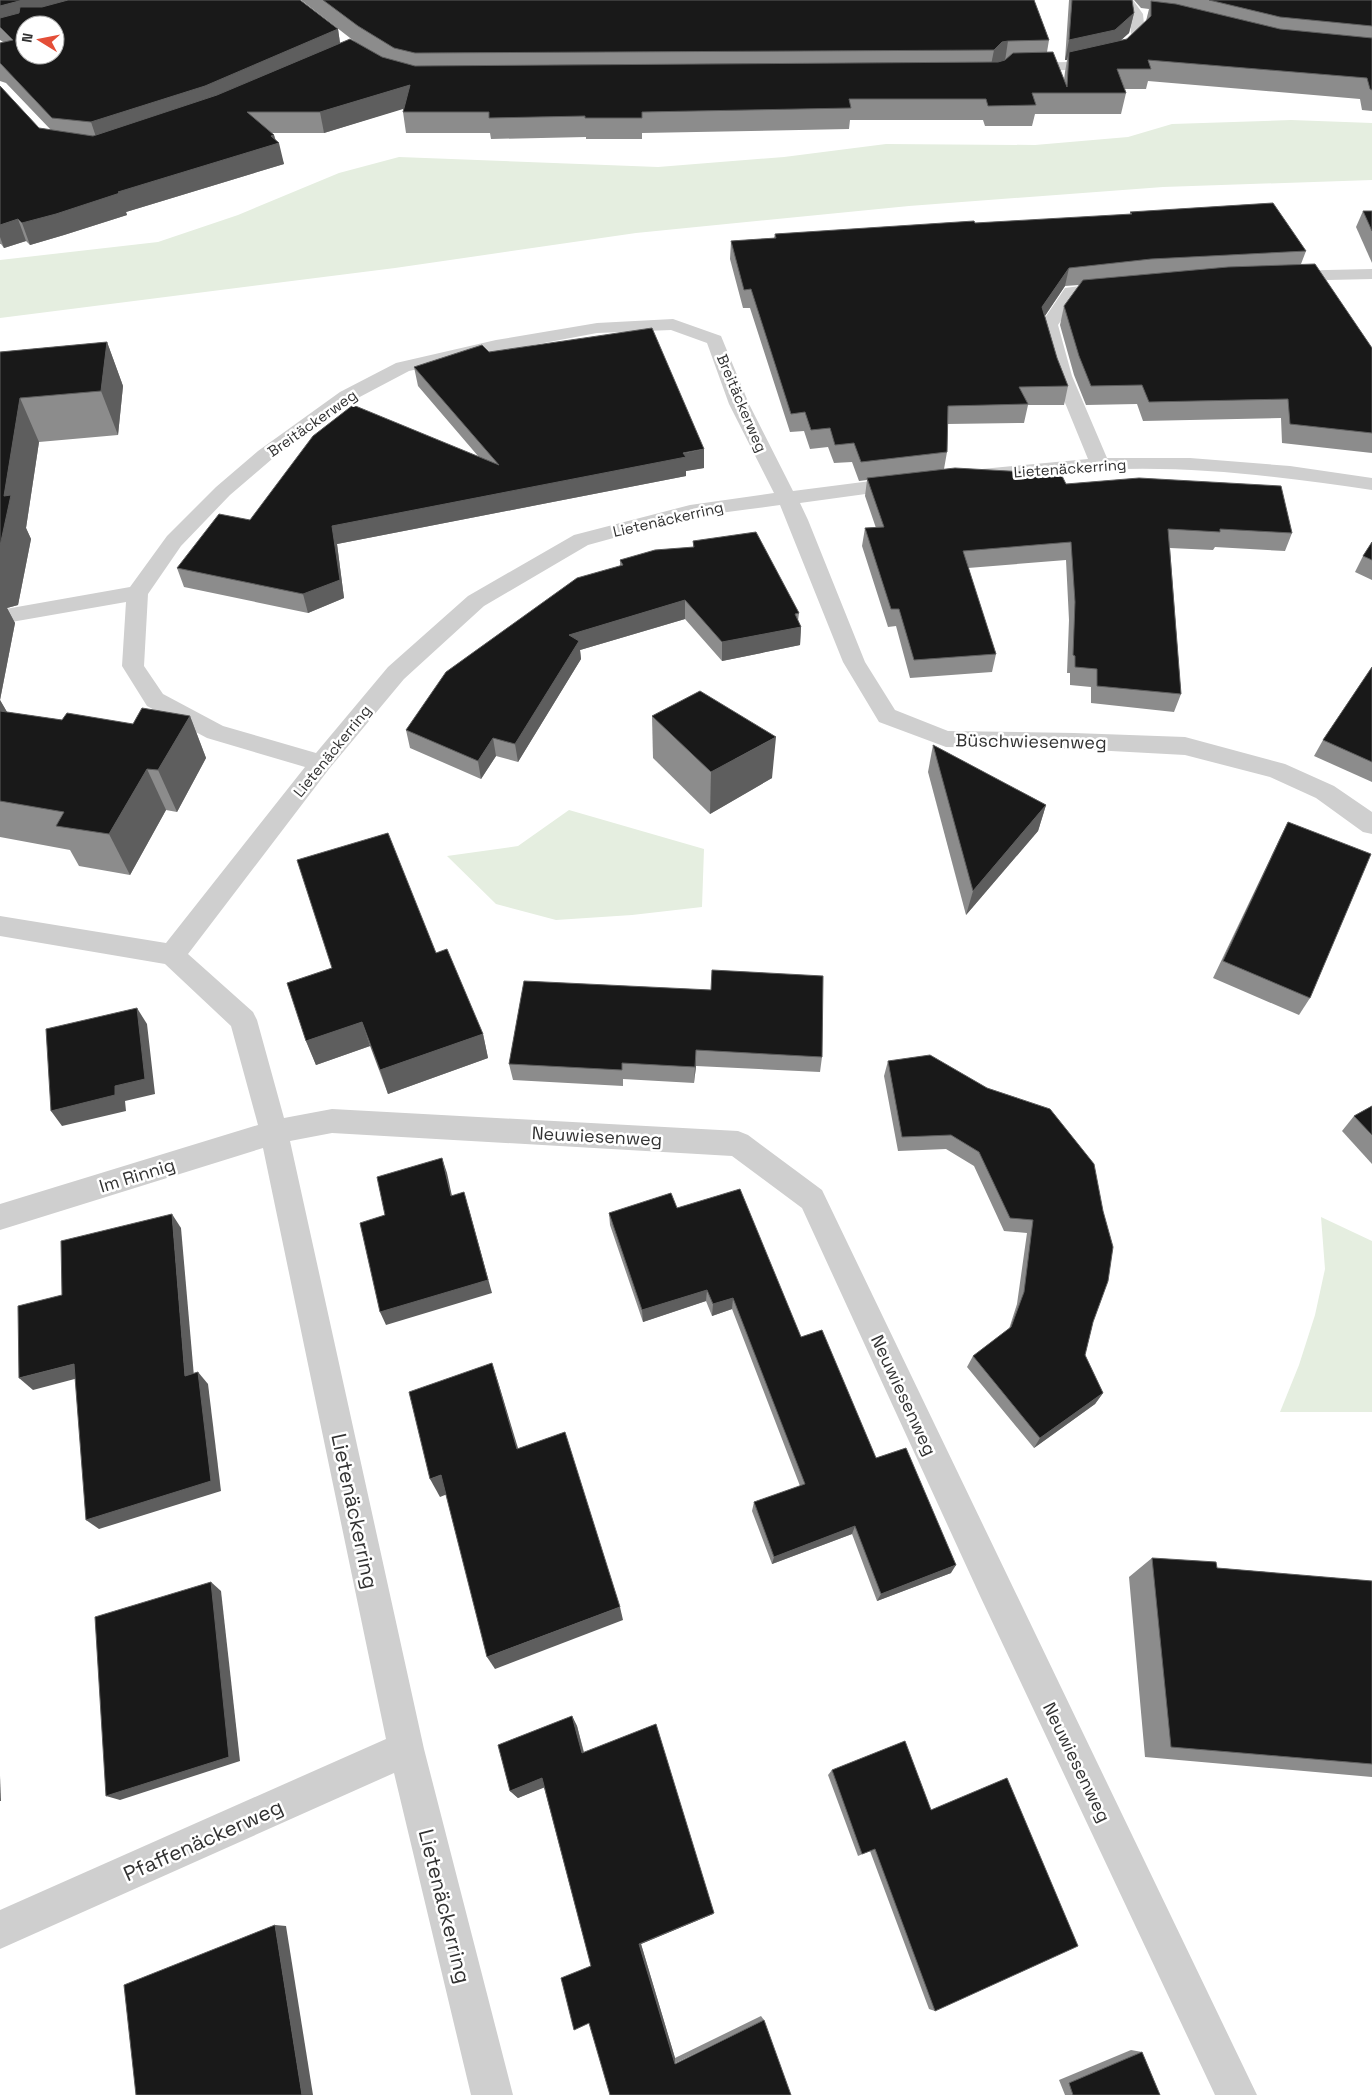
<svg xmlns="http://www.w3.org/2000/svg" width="1372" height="2095" font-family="'Space Grotesk',sans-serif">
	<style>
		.green { fill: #e5eee0 }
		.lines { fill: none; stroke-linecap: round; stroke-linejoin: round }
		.minor { fill: #cfcfcf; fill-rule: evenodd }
		.wall { fill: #8c8c8c }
		.shaded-wall { fill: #5e5e5e }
		.building { fill: #191919; stroke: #5e5e5e; fill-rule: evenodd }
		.labels { text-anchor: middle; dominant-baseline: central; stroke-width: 5; stroke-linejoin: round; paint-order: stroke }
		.far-street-label { font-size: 15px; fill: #323232; stroke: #fff }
		.street-label { font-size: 18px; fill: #323232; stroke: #fff }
		.near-street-label { font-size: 21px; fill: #323232; stroke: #fff }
	</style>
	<rect width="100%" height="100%" fill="#fff"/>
	<g class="green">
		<polygon points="1291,120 1372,123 1372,180 1163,187 909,206 636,233 395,268 0,318 0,260 158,242 238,215 339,173 399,157 658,167 784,157 886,144 1035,145 1128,137 1172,124"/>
		<polygon points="569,810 704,849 702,907 632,915 556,920 496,904 447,856 518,846"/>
		<polygon points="1321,1217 1372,1241 1372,1412 1280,1412 1299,1365 1315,1315 1325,1269"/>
	</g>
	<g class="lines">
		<g class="minor">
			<path d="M 1119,0 L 1133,0 L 1143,14 L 1145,35 C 1119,72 1063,71 1022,71 L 1017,70 L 1015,67 L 1017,64 L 1022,63 L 1068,62 L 1111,52 L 1131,34 L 1129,14 Z"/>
			<polygon points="1372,269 1372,279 1284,281 1278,280 1275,276 1278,272 1284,271"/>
			<path d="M 1111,282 L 1117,283 L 1120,287 L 1117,291 L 1077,297 L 1058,325 L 1072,376 L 1107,458 L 1190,458 L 1290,466 L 1372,478 L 1372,490 C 1282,477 1191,465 1099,470 C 1060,472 1021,478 982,481 L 975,479 L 972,475 L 975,471 L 982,469 L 1088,459 L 1054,376 L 1040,325 L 1065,288 Z"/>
			<path d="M 673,319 L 721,336 L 749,404 L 793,491 L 902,477 L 909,479 L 912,483 L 909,487 L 902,489 L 800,503 L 808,520 L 865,662 L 895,710 L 948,731 L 1074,733 L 1185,737 L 1285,764 L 1334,786 L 1372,812 L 1372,834 L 1363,832 L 1316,798 L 1270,777 L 1185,755 L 1074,749 L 946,747 L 879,722 L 843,662 L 780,505 L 690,517 L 588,545 L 484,606 L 404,679 L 329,769 L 188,954 L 253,1012 L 257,1020 L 284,1118 L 332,1109 L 738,1131 L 748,1135 L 822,1190 L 1257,2095 L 1215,2095 L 981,1598 L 802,1208 L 732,1156 L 332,1133 L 290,1141 L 424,1749 L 513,2095 L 471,2095 L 394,1773 L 0,1949 L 0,1910 L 386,1739 L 263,1148 L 0,1230 L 0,1204 L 258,1125 L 231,1026 L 165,964 L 0,936 L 0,916 L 166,943 L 305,767 L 207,738 L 147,706 L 122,666 L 126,602 L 0,624 L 0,610 L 130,587 L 167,536 L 216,487 L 258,451 L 340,392 L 396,363 L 496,340 L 597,323 ZM 671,330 L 707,343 L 729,404 L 774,493 L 690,505 L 574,535 L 468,596 L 388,667 L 316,753 L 223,726 L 163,694 L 144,666 L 148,594 L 181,546 L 230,495 L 272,459 L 354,400 L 409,371 L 496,352 L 597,333 Z"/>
		</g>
	</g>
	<g class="wall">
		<polygon points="0,0 338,29 340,43 354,41 301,0 1034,0 1049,40 1047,52 1064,80 1065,72 1067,60 1065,60 1069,0 1132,0 1134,13 1129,33 1121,40 1127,39 1146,21 1149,9 1141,8 1134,0 1372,0 1372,111 1362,110 1360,99 1148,81 1146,89 1125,89 1126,93 1121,114 1035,114 1032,126 985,126 983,120 850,120 849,129 642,133 642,139 586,139 586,137 491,139 490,133 406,133 403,112 404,108 324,133 271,133 274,135 284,164 126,212 127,215 64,235 30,245 26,241 4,248 1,244 0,244 0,86 39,128 51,130 6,83 0,81 0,43 3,42 0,40"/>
		<polygon points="1363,211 1372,211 1372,263 1356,227"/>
		<polygon points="1130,212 1306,251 1301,264 1372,348 1372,453 1282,443 1281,418 1143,421 1137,404 1086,405 1074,375 1060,325 1064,306 1079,285 1065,286 1045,316 1057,358 1068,386 1064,405 1028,405 1024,423 947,424 947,452 944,469 1066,484 1292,533 1285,551 1215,547 1213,550 1170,548 1181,694 1174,712 1091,703 1091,687 1070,685 1070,673 1067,673 1069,620 1066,560 968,568 996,654 992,672 910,678 896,626 888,627 862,546 865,528 876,528 865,496 867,480 859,481 852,462 834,463 828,447 810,449 804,431 790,432 750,308 743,308 730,259 731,241 774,238 775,234 1130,215"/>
		<polygon points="107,342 123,386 118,435 39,442 26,528 31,539 18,605 7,608 15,623 0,700 7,712 62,720 133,724 190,716 206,758 177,812 166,810 130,875 79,866 70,850 0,837 0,352"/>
		<polygon points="489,352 704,468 686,471 686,476 337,544 344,598 308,613 184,587 177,568 250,520 478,456 418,386 414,367"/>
		<polygon points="693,541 799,613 798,621 801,627 800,645 722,661 685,619 580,650 581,659 518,762 496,756 481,779 410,748 406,730 620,566 620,560 693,547"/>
		<polygon points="1372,542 1372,580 1355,572 1363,556"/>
		<polygon points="1372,667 1372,782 1314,756 1323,740"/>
		<polygon points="652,716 772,778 710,814 653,758"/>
		<polygon points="933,745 1046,805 1038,831 966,915 928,772"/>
		<polygon points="1288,822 1310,998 1299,1015 1213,978 1279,840"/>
		<polygon points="436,953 483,1034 488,1058 388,1094 370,1046 316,1065 306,1041"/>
		<polygon points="524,981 822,1057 820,1072 696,1066 694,1083 623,1079 623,1086 513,1080 509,1064"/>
		<polygon points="888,1061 987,1088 1093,1322 1085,1355 1103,1393 1095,1404 1034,1448 967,1367 973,1356 1009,1329 1017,1304 1027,1233 1004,1231 974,1166 946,1149 898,1151 884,1076"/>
		<polygon points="1372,1106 1372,1164 1342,1131 1354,1116"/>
		<polygon points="677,1208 801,1337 876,1458 951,1573 877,1601 852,1534 772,1564 752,1511 754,1502 800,1486 732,1309 712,1316 706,1301 643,1322 610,1225 609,1213"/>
		<polygon points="1152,1558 1217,1568 1372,1581 1372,1777 1145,1757 1129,1577"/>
		<polygon points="572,1716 577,1726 584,1752 713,1914 641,1944 675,2058 761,2016 764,2020 610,2095 591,1966 544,1787 518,1798 510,1791"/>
		<polygon points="832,1770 931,1810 935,2011 929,2009 870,1851 858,1856 828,1775"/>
		<polygon points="1131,2050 1142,2052 1160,2095 1065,2095 1059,2080"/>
	</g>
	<g class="shaded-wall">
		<polygon points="23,0 102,0 0,27 0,6"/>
		<polygon points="1134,13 1129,33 1110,50 1069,52 1067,60 1065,60 1069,40"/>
		<polygon points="338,29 341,50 98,143 91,122"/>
		<polygon points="1008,41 1005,61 990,70 994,50 1002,42"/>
		<polygon points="410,85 413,106 324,133 320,112"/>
		<polygon points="274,135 276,144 279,143 284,164 126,212 127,215 64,235 30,245 22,223"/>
		<polygon points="18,219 26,241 4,248 0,237 0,225"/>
		<polygon points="1069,268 1065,286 1038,326 1042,307"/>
		<polygon points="107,342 123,386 118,435 101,391"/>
		<polygon points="20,398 39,442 26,528 31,539 18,605 7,608 15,623 0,700 11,719 0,741 0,546 4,496"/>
		<polygon points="704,449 704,468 686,471 686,476 337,544 344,598 308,613 303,594 332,526"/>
		<polygon points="685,600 685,619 580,650 581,659 518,762 515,744 569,635"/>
		<polygon points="801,627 800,645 722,661 722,642"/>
		<polygon points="190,716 206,758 177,812 158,770"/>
		<polygon points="776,737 772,778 710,814 711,772"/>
		<polygon points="493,738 496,756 481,779 478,761"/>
		<polygon points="147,769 166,810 130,875 109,834"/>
		<polygon points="1046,805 1038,831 966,915 973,891"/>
		<polygon points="137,1008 147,1024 155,1094 125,1101 126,1111 62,1126 51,1111 115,1086"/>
		<polygon points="362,1022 370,1046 316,1065 306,1041"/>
		<polygon points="483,1034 488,1058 388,1094 380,1070"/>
		<polygon points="696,1050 696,1066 694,1083 695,1067"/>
		<polygon points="442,1158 447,1173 455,1210 451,1196"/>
		<polygon points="468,1206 492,1293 386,1325 380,1312"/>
		<polygon points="172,1214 181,1228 195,1388 185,1376"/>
		<polygon points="707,1290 706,1301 643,1322 642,1310"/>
		<polygon points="733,1298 732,1309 712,1316 713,1304"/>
		<polygon points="492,1363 499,1385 524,1468 517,1449"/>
		<polygon points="74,1364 86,1376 33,1390 19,1378"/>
		<polygon points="198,1372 208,1384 221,1491 99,1529 86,1520"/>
		<polygon points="1103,1393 1095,1404 1034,1448 1040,1438"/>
		<polygon points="441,1475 450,1493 440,1497 430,1479"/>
		<polygon points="855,1526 852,1534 772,1564 774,1557"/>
		<polygon points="956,1565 951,1573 877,1601 881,1594"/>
		<polygon points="211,1582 221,1591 240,1761 120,1800 106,1796"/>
		<polygon points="620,1607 623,1620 495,1669 487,1657"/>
		<polygon points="572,1716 577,1726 586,1762 582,1753"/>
		<polygon points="0,1776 1,1801 0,1801"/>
		<polygon points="542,1778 548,1786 518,1798 510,1791"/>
		<polygon points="714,1913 713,1914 641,1944 675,2058 675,2064 639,1944"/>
		<polygon points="275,1925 286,1926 313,2095 302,2095"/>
	</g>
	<g class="building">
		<polygon points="0,0 23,0 0,6"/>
		<path d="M 68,0 L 300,0 L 338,29 L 205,86 L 91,122 L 52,118 L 0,63 L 0,43 L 13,40 L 0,27 L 0,18 L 19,13 L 20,7 L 42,7 ZM 25,25 L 55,25 L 55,55 L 25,55 Z"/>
		<polygon points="323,0 1034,0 1049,40 1008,41 1002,42 994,50 415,53 394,48 358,26"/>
		<polygon points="1072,0 1132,0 1134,13 1115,30 1069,40"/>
		<polygon points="1209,0 1372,0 1372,26 1280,17"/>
		<polygon points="1151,1 1176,4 1280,29 1372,38 1372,90 1370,89 1367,78 1148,60 1151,69 1117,69 1126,93 1032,93 1036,105 988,106 986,99 849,99 851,108 642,112 642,118 585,118 585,116 489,118 489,112 403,112 410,85 320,112 247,112 274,135 271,136 279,143 118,192 120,193 56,214 22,223 18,219 0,225 0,86 39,128 93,136 217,95 350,39 382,57 415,66 998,62 1005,60 1013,53 1053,52 1067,87 1069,52 1127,39 1151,16"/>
		<polygon points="1273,203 1306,251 1151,259 1069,268 1042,307 1057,358 1068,386 1019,387 1028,404 948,406 947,452 861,462 854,443 835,445 830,428 811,430 805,412 791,414 751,289 744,290 731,241 776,238 775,234 974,221 975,223 1132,214 1130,212"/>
		<polygon points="1363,211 1372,211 1372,231"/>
		<polygon points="1315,264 1372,348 1372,433 1290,424 1288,399 1149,402 1142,385 1091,386 1079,356 1064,306 1083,280 1228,267"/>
		<polygon points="652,328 704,449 683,453 686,457 332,526 340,580 303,594 177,568 219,514 250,520 313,436 353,405 499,465 414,367 482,345 489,352"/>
		<polygon points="107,342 101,391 20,398 4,496 11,495 0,546 0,352"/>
		<polygon points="955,468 1061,474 1066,484 1139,478 1281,486 1292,533 1220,529 1220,532 1168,529 1181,694 1097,686 1097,669 1075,667 1075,656 1073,655 1075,602 1071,542 963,551 996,654 914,660 899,609 891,609 865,528 884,527 867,478"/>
		<polygon points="756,532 799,613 795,614 801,627 722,642 685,600 569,635 579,641 515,744 493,738 478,761 406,730 446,672 577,578 623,565 620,560 655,550 694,547 693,541"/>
		<polygon points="1372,542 1372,560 1363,556"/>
		<polygon points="1372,667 1372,762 1323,740"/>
		<polygon points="700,691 776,737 711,772 652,716"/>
		<polygon points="142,708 190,716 158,770 147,769 109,834 56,826 64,812 0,801 0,711 62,720 67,713 133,724"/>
		<polygon points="933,745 1046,805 973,891"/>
		<polygon points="1288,822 1371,854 1310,998 1223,961"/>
		<polygon points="388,833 436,953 447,949 483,1034 380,1070 362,1022 306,1041 287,983 332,968 297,860"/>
		<polygon points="712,970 823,976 822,1057 696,1050 695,1067 622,1063 622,1070 509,1064 524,981 711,990"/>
		<polygon points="137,1008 145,1079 115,1086 115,1095 51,1111 46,1029"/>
		<polygon points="930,1055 987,1088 1050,1109 1094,1164 1103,1211 1113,1247 1108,1281 1093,1322 1085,1355 1103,1393 1040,1438 973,1356 1011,1327 1024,1292 1033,1220 1010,1218 979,1152 951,1135 902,1137 888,1061"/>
		<polygon points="1372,1106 1372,1135 1354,1116"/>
		<polygon points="442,1158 451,1196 464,1192 488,1280 380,1312 360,1223 385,1215 377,1177"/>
		<polygon points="740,1189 801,1337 822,1330 876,1458 906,1448 956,1565 881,1594 855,1526 774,1557 754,1502 805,1484 733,1298 713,1304 707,1290 642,1310 609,1213 671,1193 677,1208"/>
		<polygon points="172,1214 185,1376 198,1372 211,1481 86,1520 74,1364 19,1378 18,1306 62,1295 61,1241"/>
		<polygon points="492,1363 517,1449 565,1432 620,1607 487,1657 441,1475 430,1479 409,1392"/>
		<polygon points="1152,1558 1216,1562 1217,1568 1372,1581 1372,1764 1171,1747"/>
		<polygon points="211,1582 229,1757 106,1796 95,1617"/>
		<polygon points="572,1716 582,1753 656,1724 714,1913 639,1944 675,2064 764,2020 791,2095 610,2095 589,2023 574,2030 561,1978 591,1966 542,1778 510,1791 498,1745"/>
		<polygon points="905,1741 931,1810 1007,1778 1078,1946 935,2011 875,1849 862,1854 832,1770"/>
		<polygon points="275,1925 302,2095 136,2095 124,1985"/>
		<polygon points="1142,2052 1160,2095 1073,2095 1069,2083"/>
	</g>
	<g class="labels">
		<g class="far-street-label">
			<text transform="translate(742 403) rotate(67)">Breitäckerweg</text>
			<text transform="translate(312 423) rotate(-35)">Breitäckerweg</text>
			<text transform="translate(1070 468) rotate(-4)">Lietenäckerring</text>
			<text transform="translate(668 519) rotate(-13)">Lietenäckerring</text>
			<text transform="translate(332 751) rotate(-51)">Lietenäckerring</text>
		</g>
		<g class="street-label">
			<text transform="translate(1031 741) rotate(1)">Büschwiesenweg</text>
			<text transform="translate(597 1136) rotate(3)">Neuwiesenweg</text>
			<text transform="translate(137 1175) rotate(-17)">Im Rinnig</text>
			<text transform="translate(904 1395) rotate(65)">Neuwiesenweg</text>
			<text transform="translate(1077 1762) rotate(64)">Neuwiesenweg</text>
		</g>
		<g class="near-street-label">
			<text transform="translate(355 1511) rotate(78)">Lietenäckerring</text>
			<text transform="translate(203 1840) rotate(-24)">Pfaffenäckerweg</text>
			<text transform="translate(445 1906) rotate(76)">Lietenäckerring</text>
		</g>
	</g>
	<g transform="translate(40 40) rotate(280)"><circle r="24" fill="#ffffff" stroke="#adadad"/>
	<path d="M0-4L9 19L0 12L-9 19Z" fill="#e44e38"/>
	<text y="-8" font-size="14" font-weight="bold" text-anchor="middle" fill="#323232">N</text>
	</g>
</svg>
